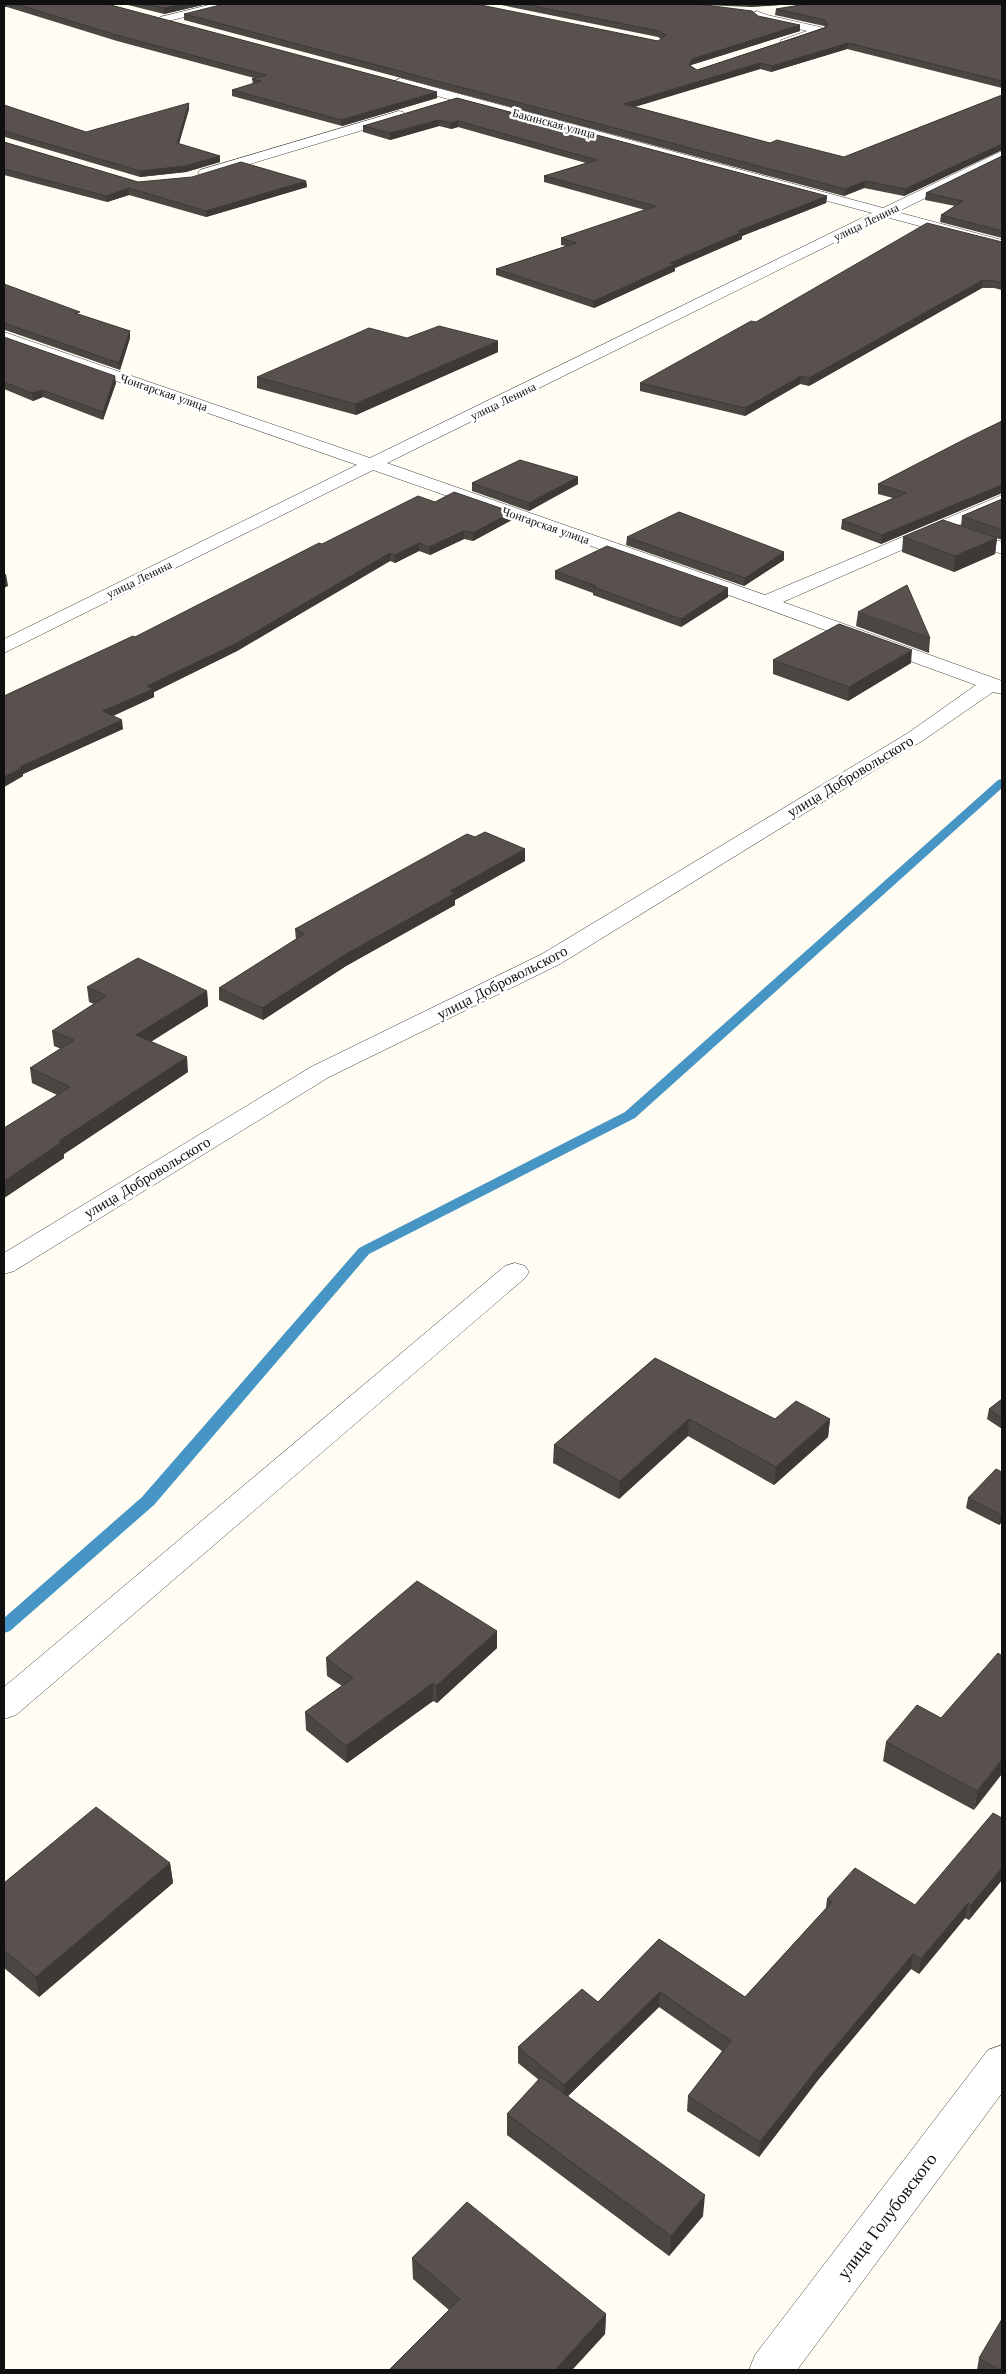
<svg xmlns="http://www.w3.org/2000/svg" width="1006" height="2374" font-family="'Libre Baskerville',serif">
	<style>
		.lines { fill: none; stroke-linecap: round; stroke-linejoin: round }
		.stream { fill: #4795c4; fill-rule: evenodd }
		.minor-casing { stroke: #434343; stroke-width: 1 }
		.minor { fill: #fff; fill-rule: evenodd }
		.wall { fill: #4c4642 }
		.shaded-wall { fill: #3e3936 }
		.building { fill: #58514d; stroke: #3e3936 }
		.labels { text-anchor: middle; dominant-baseline: central; stroke-width: 5; stroke-linejoin: round; paint-order: stroke }
		.far-street-label { font-size: 12px; fill: #101010; stroke: #fff }
		.street-label { font-size: 15px; fill: #101010; stroke: #fff }
		.near-street-label { font-size: 18px; fill: #101010; stroke: #fff }
	</style>
	<rect width="100%" height="100%" fill="#fefcf3"/>
	<g class="lines">
		<polygon class="stream" points="1002,779 1002,788 635,1118 369,1254 154,1505 10,1631 4,1633 4,1618 142,1497 359,1248 625,1112 998,780"/>
		<g class="minor-casing">
			<g id="minor">
				<polygon points="213,4 231,4 230,6 164,22 158,19 160,17"/>
				<polygon points="757,11 767,15 820,27 826,30 789,44 781,44 781,40 807,31 759,20 751,14"/>
				<polygon points="400,78 883,208 1002,151 1002,160 897,212 1002,240 1002,248 886,217 387,463 765,595 1002,495 1002,506 783,602 1002,681 1002,694 993,692 922,741 560,964 329,1077 14,1271 4,1274 4,1253 311,1067 542,954 908,733 976,685 671,574 373,470 4,653 4,639 357,465 4,342 4,332 370,458 872,213 396,85 394,82"/>
				<polygon points="399,111 403,112 405,115 403,118 210,176 205,177 198,173 200,170"/>
				<polygon points="961,528 1002,542 1002,554 955,538 952,534 955,530"/>
				<polygon points="515,1263 525,1266 529,1272 525,1278 16,1715 4,1719 4,1687 505,1266"/>
				<polygon points="1002,2045 1002,2093 797,2370 749,2370 755,2355 988,2050"/>
			</g>
		</g>
		<use href="#minor" class="minor"/>
	</g>
	<g class="wall">
		<polygon points="4,4 107,4 437,92 437,98 342,126 232,96 232,90 253,84 252,79 254,78 117,41 7,7"/>
		<polygon points="124,4 207,4 164,14"/>
		<polygon points="496,4 794,4 750,7 706,5 758,16 800,31 691,65 691,66 697,70 825,27 824,26 775,15 776,9 1002,4 1002,88 847,49 771,72 760,69 635,107 770,143 844,157 1002,95 1002,150 904,196 864,188 844,196 184,20 184,14 658,41 661,39 658,37"/>
		<polygon points="457,98 827,196 826,203 742,236 742,239 675,268 675,271 594,308 496,275 496,269 566,246 561,245 561,238 645,210 544,182 544,176 586,163 458,127 451,129 439,126 390,140 363,132 363,126"/>
		<polygon points="4,105 86,132 189,109 179,144 220,156 220,162 186,172 140,177 5,137 4,138"/>
		<polygon points="4,142 138,182 306,181 307,187 206,217 129,195 107,202 4,175"/>
		<polygon points="1002,156 1002,238 940,222 941,215 955,206 925,200 926,193"/>
		<polygon points="1002,242 1002,290 994,288 982,288 809,386 800,384 745,416 640,391 640,383 756,322"/>
		<polygon points="4,284 80,315 130,331 130,338 120,370 5,330 4,331"/>
		<polygon points="4,337 116,383 103,420 43,397 33,401 4,389"/>
		<polygon points="407,338 498,352 356,415 257,388 257,377"/>
		<polygon points="1002,421 1002,493 881,544 841,529 842,520 893,498 878,494 878,484"/>
		<polygon points="578,477 578,484 529,511 472,491 472,483"/>
		<polygon points="1002,499 1002,540 961,526 962,516"/>
		<polygon points="435,502 512,512 512,520 473,541 464,539 430,555 419,551 395,563 390,561 237,651 154,692 154,697 113,716 123,729 23,774 23,776 4,787 4,696 135,637 322,544"/>
		<polygon points="627,537 784,552 784,560 744,586 626,545"/>
		<polygon points="903,537 997,538 995,554 954,572 902,552"/>
		<polygon points="555,571 728,588 728,597 681,627 593,595 593,593 555,579"/>
		<polygon points="858,612 930,638 929,653 856,626"/>
		<polygon points="773,660 911,663 848,701 773,674"/>
		<polygon points="475,837 525,849 525,861 455,900 455,905 346,966 263,1020 219,1000 219,988 296,940 295,929"/>
		<polygon points="87,987 207,991 208,1006 151,1041 188,1072 64,1154 64,1158 4,1198 57,1095 32,1083 30,1068 61,1049 54,1046 52,1031 94,1004 89,1002"/>
		<polygon points="655,1358 775,1419 830,1419 828,1437 774,1485 688,1436 619,1499 553,1463 554,1445"/>
		<polygon points="1002,1399 1002,1429 987,1419 989,1409"/>
		<polygon points="1002,1472 1002,1522 999,1525 966,1508 968,1498"/>
		<polygon points="497,1648 437,1703 433,1701 347,1763 306,1730 305,1712 342,1686 327,1676 326,1658"/>
		<polygon points="1002,1656 974,1810 883,1761 886,1742 941,1718"/>
		<polygon points="1002,1818 1002,1880 969,1920 965,1918 919,1974 911,1969 818,2080 759,2157 687,2111 688,2096 722,2051 659,2007 568,2096 703,2216 669,2256 507,2135 507,2114 539,2080 518,2063 518,2047 598,2002 659,1939 745,1997 826,1908 827,1899 915,1905"/>
		<polygon points="170,1863 173,1883 39,1997 4,1968 4,1883"/>
		<polygon points="412,2258 606,2314 605,2334 572,2370 389,2370 449,2310 413,2279"/>
		<polygon points="979,2358 1002,2370 977,2370"/>
	</g>
	<g class="shaded-wall">
		<rect x="4" y="4" width="3" height="3"/>
		<polygon points="182,4 207,4 164,14 164,8"/>
		<polygon points="750,4 794,4 750,7"/>
		<polygon points="800,25 800,31 691,65 689,72 689,65 692,59"/>
		<polygon points="848,43 847,49 771,72 772,66"/>
		<polygon points="760,63 760,69 623,110 624,104"/>
		<polygon points="437,92 437,98 342,126 341,120"/>
		<polygon points="189,103 189,109 177,150 177,143"/>
		<polygon points="439,120 439,126 390,140 390,133"/>
		<polygon points="458,121 458,127 451,129 451,123"/>
		<polygon points="1002,144 1002,150 904,196 905,189"/>
		<polygon points="220,156 220,162 186,172 140,177 140,171"/>
		<polygon points="306,181 307,187 206,217 206,211"/>
		<polygon points="865,181 864,188 844,196 845,189"/>
		<polygon points="129,188 129,195 107,202 106,196"/>
		<polygon points="827,196 826,203 742,236 742,239 675,268 675,271 594,308 594,301 670,263 738,231"/>
		<polygon points="983,280 982,288 809,386 809,378"/>
		<polygon points="130,331 130,338 120,370 119,363"/>
		<polygon points="498,341 498,352 356,415 355,404"/>
		<polygon points="115,376 116,383 103,420 103,412"/>
		<polygon points="801,376 800,384 745,416 745,408"/>
		<polygon points="42,390 43,397 33,401 32,393"/>
		<polygon points="578,477 578,484 529,511 529,503"/>
		<polygon points="1002,485 1002,493 881,544 882,535"/>
		<polygon points="512,512 512,520 473,541 473,533"/>
		<polygon points="464,531 464,539 430,555 429,547"/>
		<polygon points="997,538 995,554 954,572 955,556"/>
		<polygon points="419,543 419,551 395,563 395,555"/>
		<polygon points="784,552 784,560 744,586 745,578"/>
		<polygon points="390,553 390,561 237,651 154,692 154,697 104,720 103,711 147,686"/>
		<polygon points="6,574 8,586 4,588 4,575"/>
		<polygon points="728,588 728,597 681,627 681,619"/>
		<polygon points="912,650 911,663 848,701 849,687"/>
		<polygon points="122,720 123,729 23,774 23,776 4,787 4,777 20,767"/>
		<polygon points="525,849 525,861 455,900 455,905 346,966 263,1020 262,1008 346,954 450,891"/>
		<polygon points="207,991 208,1006 138,1050 136,1035"/>
		<polygon points="187,1057 188,1072 64,1154 64,1158 4,1198 4,1181 59,1141"/>
		<polygon points="689,1419 688,1436 619,1499 620,1481"/>
		<polygon points="830,1419 828,1437 774,1485 776,1467"/>
		<polygon points="1002,1513 1002,1522 999,1525 1001,1515"/>
		<polygon points="497,1631 497,1648 437,1703 436,1686"/>
		<polygon points="433,1683 433,1701 347,1763 346,1746"/>
		<polygon points="1002,1759 1002,1774 974,1810 977,1791"/>
		<polygon points="170,1863 173,1883 39,1997 36,1977"/>
		<polygon points="1002,1868 1002,1880 969,1920 971,1905"/>
		<polygon points="968,1903 965,1918 919,1974 921,1959"/>
		<polygon points="913,1954 911,1969 818,2080 759,2157 760,2142 820,2065"/>
		<polygon points="660,1992 659,2007 564,2100 564,2085"/>
		<polygon points="705,2195 703,2216 669,2256 671,2236"/>
		<polygon points="606,2314 605,2334 572,2370 555,2370"/>
	</g>
	<g class="building">
		<polygon points="16,4 107,4 437,92 341,120 232,90 261,81 252,79 266,75 116,35"/>
		<polygon points="146,4 182,4 164,8"/>
		<polygon points="224,4 476,4 658,41 666,35 659,31 524,4 698,4 752,11 758,16 800,25 692,59 689,65 697,70 825,28 828,24 825,20 776,9 806,4 1002,4 1002,81 848,43 772,66 760,63 624,104 770,143 777,140 844,157 1002,95 1002,144 905,189 865,181 845,189 184,14"/>
		<polygon points="457,98 827,196 738,231 742,232 670,263 675,264 594,301 496,269 576,243 561,238 656,206 544,176 597,160 458,121 451,123 439,120 390,133 363,126"/>
		<polygon points="189,103 177,143 220,156 185,166 140,171 4,131 4,105 86,132"/>
		<polygon points="4,142 138,182 192,177 241,162 306,181 206,211 129,188 106,196 4,169"/>
		<polygon points="1002,156 1002,231 941,215 963,201 926,193"/>
		<polygon points="927,223 1002,242 1002,283 995,281 983,280 809,378 801,376 745,408 640,383 751,321 756,322"/>
		<polygon points="4,284 80,312 75,313 130,331 119,363 4,323"/>
		<polygon points="439,326 498,341 355,404 257,377 369,328 407,338"/>
		<polygon points="4,337 115,376 103,412 42,390 32,393 4,382"/>
		<polygon points="1002,421 1002,485 882,535 842,520 906,493 878,484 967,438"/>
		<polygon points="520,460 578,477 529,503 472,483"/>
		<polygon points="454,492 512,512 473,533 464,531 429,547 419,543 395,555 390,553 237,643 147,686 153,689 103,711 122,720 20,767 22,768 4,777 4,696 133,636 135,637 319,543 322,544 418,496 435,502"/>
		<polygon points="1002,499 1002,530 962,516"/>
		<polygon points="679,512 784,552 745,578 627,537"/>
		<polygon points="943,520 997,538 955,556 903,537"/>
		<polygon points="607,546 728,588 681,619 593,587 596,586 555,571"/>
		<polygon points="907,585 930,638 858,612"/>
		<polygon points="839,624 912,650 849,687 773,660"/>
		<polygon points="485,832 525,849 450,891 455,893 346,954 262,1008 219,988 304,934 295,929 467,834 475,837"/>
		<polygon points="138,958 207,991 136,1035 187,1057 59,1141 62,1142 4,1181 4,1128 70,1087 30,1068 74,1040 52,1031 106,996 87,987"/>
		<polygon points="655,1358 775,1419 796,1401 830,1419 776,1467 689,1419 620,1481 554,1445"/>
		<polygon points="1002,1399 1002,1418 989,1409"/>
		<polygon points="996,1469 1002,1472 1002,1513 1001,1515 968,1498"/>
		<polygon points="417,1581 497,1631 436,1686 433,1683 346,1746 305,1712 353,1678 326,1658"/>
		<polygon points="998,1653 1002,1656 1002,1759 977,1791 886,1742 917,1705 941,1718"/>
		<polygon points="96,1807 170,1863 36,1977 4,1950 4,1883"/>
		<polygon points="993,1813 1002,1818 1002,1868 971,1905 968,1903 921,1959 913,1954 820,2065 760,2142 688,2096 731,2041 660,1992 564,2085 518,2047 582,1989 598,2002 659,1939 745,1997 832,1902 827,1899 855,1868 915,1905"/>
		<polygon points="541,2077 705,2195 671,2236 507,2114"/>
		<polygon points="467,2202 606,2314 555,2370 389,2370 460,2299 412,2258"/>
		<polygon points="1002,2319 1002,2370 1000,2370 979,2358"/>
	</g>
	<g class="labels">
		<g class="far-street-label">
			<text transform="translate(554 123) rotate(15)">Бакинская улица</text>
			<text transform="translate(866 222) rotate(-26)">улица Ленина</text>
			<text transform="translate(164 392) rotate(19)">Чонгарская улица</text>
			<text transform="translate(503 401) rotate(-26)">улица Ленина</text>
			<text transform="translate(546 525) rotate(19)">Чонгарская улица</text>
			<text transform="translate(139 579) rotate(-26)">улица Ленина</text>
		</g>
		<g class="street-label">
			<text transform="translate(850 776) rotate(-31)">улица Добровольского</text>
			<text transform="translate(502 982) rotate(-27)">улица Добровольского</text>
			<text transform="translate(147 1177) rotate(-31)">улица Добровольского</text>
		</g>
		<g class="near-street-label">
			<text transform="translate(887 2216) rotate(-53)">улица Голубовского</text>
		</g>
	</g>
	<rect width="1006" height="2374" fill="none" stroke="#101010" stroke-width="10"/>
</svg>
